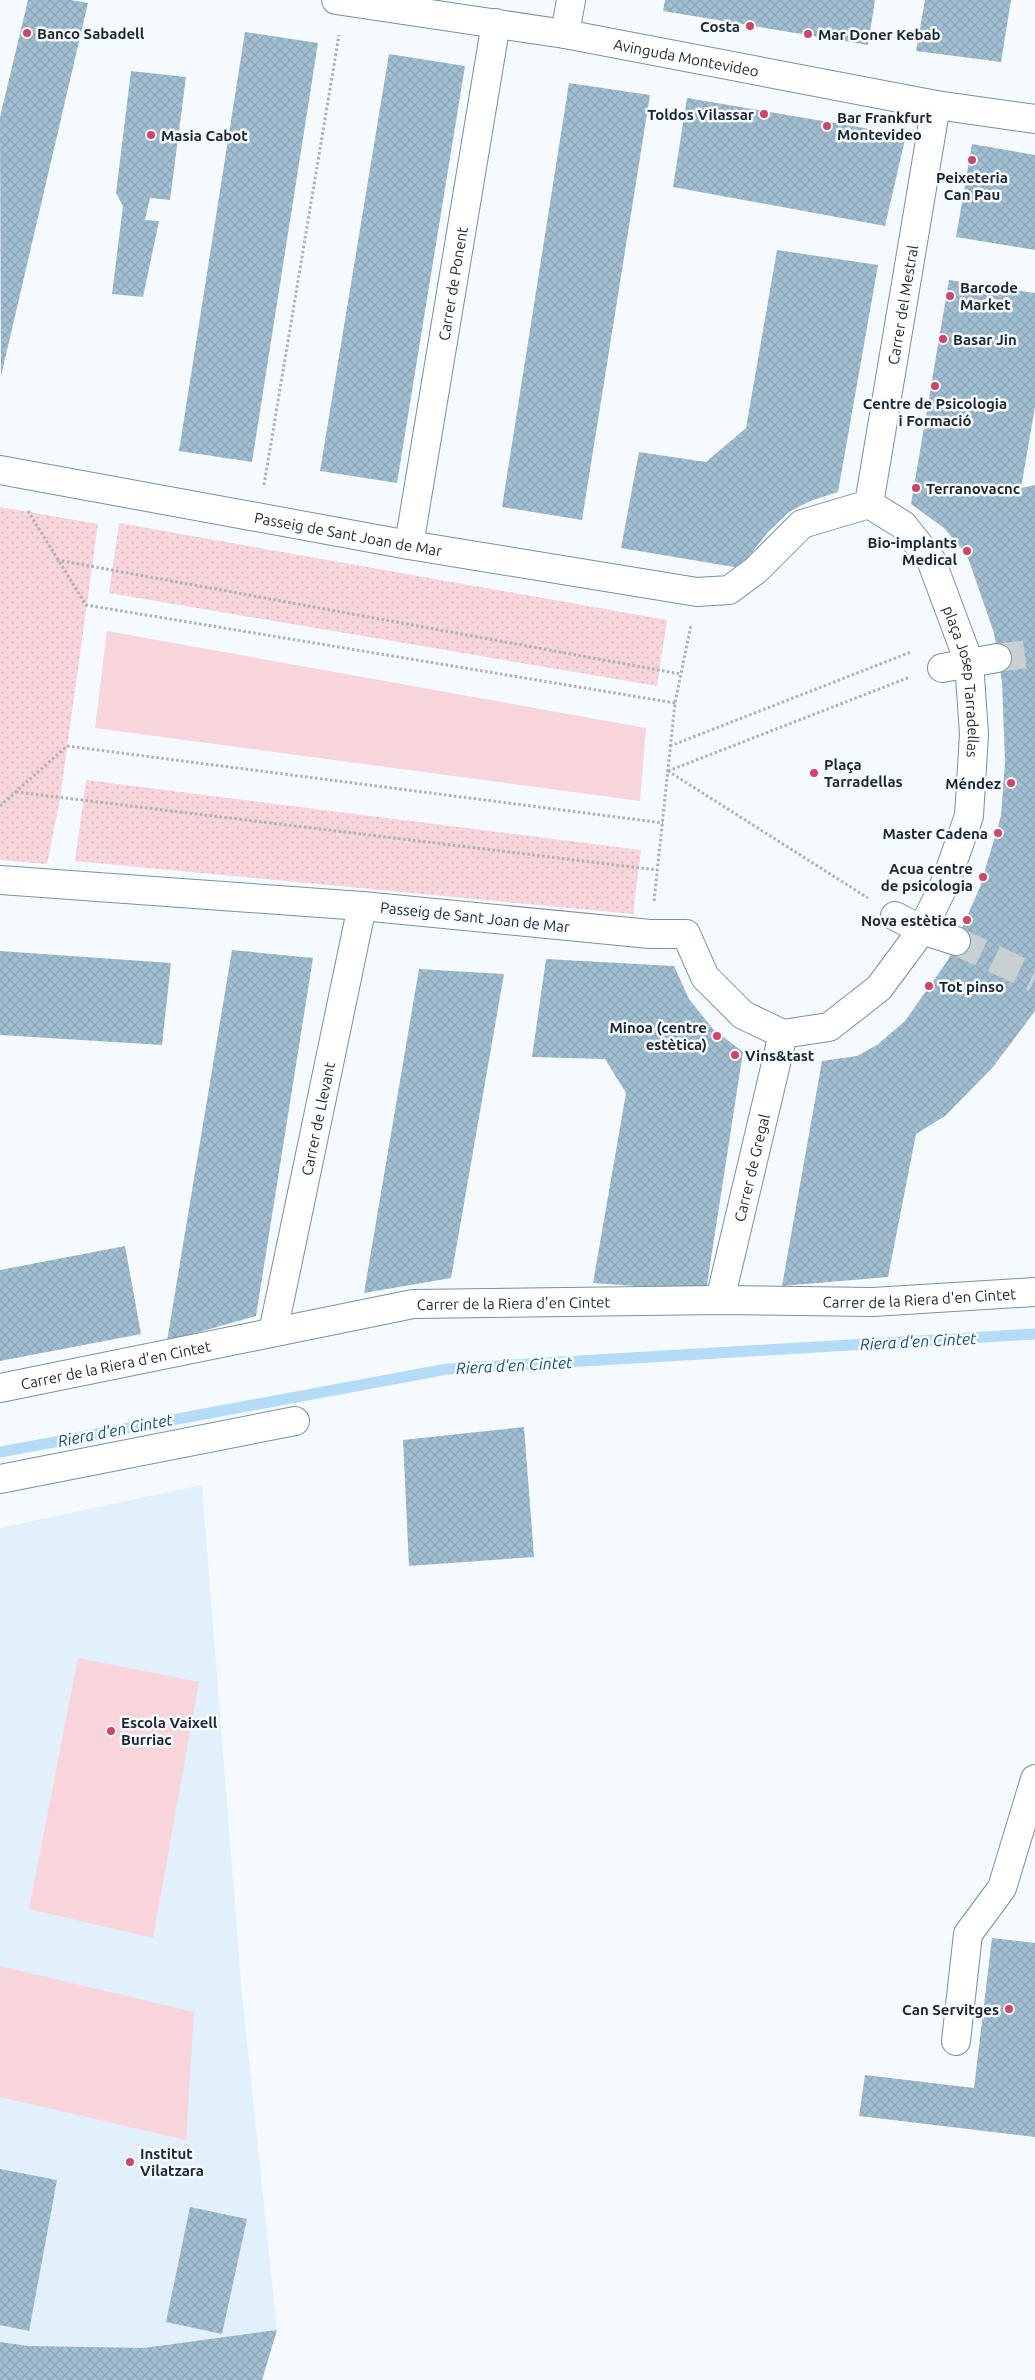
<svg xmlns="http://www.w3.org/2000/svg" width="1035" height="2380" font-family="Ubuntu,sans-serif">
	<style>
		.built { fill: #e1f0fa }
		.green { fill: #f8d5da }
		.park { fill: url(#park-dots) }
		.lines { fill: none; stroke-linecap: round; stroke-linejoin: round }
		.stream { stroke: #b4dcf7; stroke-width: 11 }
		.building { fill: url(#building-cross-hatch) }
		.minor-tunnel { stroke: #c9d0d4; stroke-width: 28; stroke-dasharray: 28 14; stroke-linecap: butt }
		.minor-casing { stroke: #7591a3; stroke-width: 30 }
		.path { stroke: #abb3b8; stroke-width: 3; stroke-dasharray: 2.5 2.5; stroke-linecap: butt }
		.minor { stroke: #fff; stroke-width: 28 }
		.poi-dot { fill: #d24367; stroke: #f4fafe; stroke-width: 2 }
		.labels { text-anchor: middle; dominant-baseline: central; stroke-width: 5; stroke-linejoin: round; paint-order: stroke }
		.poi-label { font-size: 15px; font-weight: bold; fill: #1b272e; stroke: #f4fafe; text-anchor: start }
		.street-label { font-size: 15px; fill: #1b272e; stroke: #f4fafe }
		.water-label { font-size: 16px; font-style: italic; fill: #1a4f6c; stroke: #f4fafe }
	</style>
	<defs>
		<pattern id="park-dots" width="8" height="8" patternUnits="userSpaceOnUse" patternTransform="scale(1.25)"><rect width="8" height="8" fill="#f8d5da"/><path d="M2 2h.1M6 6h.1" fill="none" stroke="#d4b7bb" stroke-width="1.8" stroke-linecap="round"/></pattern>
		<pattern id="building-cross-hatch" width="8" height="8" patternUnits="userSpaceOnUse" patternTransform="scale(1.25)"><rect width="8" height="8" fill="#a2bfd2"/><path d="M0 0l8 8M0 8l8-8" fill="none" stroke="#8ba4b5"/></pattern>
	</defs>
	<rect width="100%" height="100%" fill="#f4fafe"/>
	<polygon class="built" points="202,1485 242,1993 277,2330 262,2380 0,2380 0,1528"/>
	<g class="green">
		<polygon points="107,631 646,728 640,801 95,728"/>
		<polygon points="78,1658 199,1682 153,1938 29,1909"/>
		<polygon points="0,1966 194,2012 186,2140 0,2097"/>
	</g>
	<g class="park">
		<polygon points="0,507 98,524 60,799 47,864 0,860"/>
		<polygon points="119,523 667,620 657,686 109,593"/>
		<polygon points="86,780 641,850 633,914 75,861"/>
	</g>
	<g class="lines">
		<polyline class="stream" points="0,1452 447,1369 1035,1334"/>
	</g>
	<g class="building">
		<polygon points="28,0 71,0 88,3 1,376 0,117"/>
		<polygon points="665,0 875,0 868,45 663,11"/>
		<polygon points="925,0 1011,0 1001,62 916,51"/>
		<polygon points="245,32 318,43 252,462 179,451"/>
		<polygon points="389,54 465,66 397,483 320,471"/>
		<polygon points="131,71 186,77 170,200 150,198 145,220 159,221 143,297 112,294 123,206 116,193"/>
		<polygon points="569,83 650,95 582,520 502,507"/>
		<polygon points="687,98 906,135 885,226 673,187"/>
		<polygon points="972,144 1035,155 1035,250 956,237"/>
		<polygon points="777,250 878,265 838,492 810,501 789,512 767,533 740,568 621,548 639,452 706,462 746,428"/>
		<polygon points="949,280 1035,293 1035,407 1021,488 1035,485 1035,1011 993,1067 945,1116 916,1134 888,1277 782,1286 822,1061 857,1056 877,1045 905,1021 948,960 980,887 1001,816 1005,762 1002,682 994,633 967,555 944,528 911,504"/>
		<polygon points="232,950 313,958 256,1316 167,1341"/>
		<polygon points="0,951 171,963 162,1045 0,1035"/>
		<polygon points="546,959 674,966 689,999 713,1029 743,1052 706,1291 593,1283 626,1093 605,1059 532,1057"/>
		<polygon points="419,969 504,974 451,1278 364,1293"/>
		<polygon points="125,1246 141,1334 0,1361 0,1270"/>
		<polygon points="524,1427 534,1557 409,1566 403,1440"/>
		<polygon points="992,1938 1035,1943 1035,2137 859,2116 865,2075 974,2088"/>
		<polygon points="0,2169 57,2180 29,2331 0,2325"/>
		<polygon points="190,2207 247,2219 222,2334 166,2322"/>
		<polygon points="277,2330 262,2380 0,2380 0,2342 28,2346 144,2348"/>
	</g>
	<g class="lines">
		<g class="minor-tunnel">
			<polyline points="997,658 1035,653"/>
			<polyline points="956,941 1035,978"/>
		</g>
		<g class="minor-casing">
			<g id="minor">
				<path id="s1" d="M 336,0 L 565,34 L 936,105 L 1035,119"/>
				<polyline points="565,34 571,0"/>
				<path id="s2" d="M 0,470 L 409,545 L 697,592 L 729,590 L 756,570 L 802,524 L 869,504 L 903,525 L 931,560 L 969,662 L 974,734 L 969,816 L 946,881 L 922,930 L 879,988 L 829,1027 L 783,1034 L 743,1015 L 705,977 L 686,934 L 650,934 L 362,906 L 0,880"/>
				<path id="s3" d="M 869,504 L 936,105"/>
				<path id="s4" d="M 409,545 L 496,23"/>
				<polyline points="942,668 997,658"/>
				<polyline points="895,916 922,930 956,941"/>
				<path id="s5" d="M 720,1300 L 783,1034"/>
				<path id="s6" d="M 273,1332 L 362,906"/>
				<path id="s7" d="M 0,1388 L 413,1304 L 720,1300 L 873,1302 L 1035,1292"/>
				<polyline points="0,1479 295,1421"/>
				<polyline points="956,2041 968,1934 1002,1888 1035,1779"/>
			</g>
		</g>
		<g class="path">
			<polyline points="264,485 339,35"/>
			<polyline points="28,511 86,605 675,703"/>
			<polyline points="57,560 680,674"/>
			<polyline points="670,746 911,652"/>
			<polyline points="668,771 910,677"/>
			<polyline points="668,771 868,898"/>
			<polyline points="16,792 657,870"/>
			<polyline points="0,806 67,746 663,823"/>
			<polyline points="654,901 675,703 691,625"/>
		</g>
		<use href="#minor" class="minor"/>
	</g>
	<g class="poi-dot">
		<circle cx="750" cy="26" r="5"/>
		<circle cx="27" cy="33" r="5"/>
		<circle cx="808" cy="34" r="5"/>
		<circle cx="764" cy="114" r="5"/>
		<circle cx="827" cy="126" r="5"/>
		<circle cx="151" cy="135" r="5"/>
		<circle cx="972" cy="160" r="5"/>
		<circle cx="950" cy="296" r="5"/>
		<circle cx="943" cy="339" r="5"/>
		<circle cx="935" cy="386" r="5"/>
		<circle cx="916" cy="488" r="5"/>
		<circle cx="967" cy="551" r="5"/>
		<circle cx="814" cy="773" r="5"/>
		<circle cx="1011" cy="783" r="5"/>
		<circle cx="998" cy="833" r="5"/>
		<circle cx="983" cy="877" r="5"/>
		<circle cx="967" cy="920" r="5"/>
		<circle cx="929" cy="986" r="5"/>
		<circle cx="717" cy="1036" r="5"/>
		<circle cx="735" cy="1055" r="5"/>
		<circle cx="111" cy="1731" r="5"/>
		<circle cx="1009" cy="2009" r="5"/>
		<circle cx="130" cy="2162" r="5"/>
	</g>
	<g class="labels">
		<g class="poi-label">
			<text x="740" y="26" text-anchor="end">Costa</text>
			<text x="37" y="33">Banco Sabadell</text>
			<text x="818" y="34">Mar Doner Kebab</text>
			<text x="754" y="114" text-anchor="end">Toldos Vilassar</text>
			<text x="837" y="117">Bar Frankfurt<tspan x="837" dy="17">Montevideo</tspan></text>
			<text x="161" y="135">Masia Cabot</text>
			<text x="972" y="177" text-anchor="middle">Peixeteria<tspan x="972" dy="17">Can Pau</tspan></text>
			<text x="960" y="287">Barcode<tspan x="960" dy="17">Market</tspan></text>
			<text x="953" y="339">Basar Jin</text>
			<text x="935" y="403" text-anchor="middle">Centre de Psicologia<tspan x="935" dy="17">i Formació</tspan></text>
			<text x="926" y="488">Terranovacnc</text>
			<text x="957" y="542" text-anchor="end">Bio-implants<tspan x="957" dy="17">Medical</tspan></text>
			<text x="824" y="764">Plaça<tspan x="824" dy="17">Tarradellas</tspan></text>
			<text x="1001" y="783" text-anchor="end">Méndez</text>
			<text x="988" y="833" text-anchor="end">Master Cadena</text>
			<text x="973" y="868" text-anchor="end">Acua centre<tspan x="973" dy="17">de psicologia</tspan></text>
			<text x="957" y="920" text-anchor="end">Nova estètica</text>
			<text x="939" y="986">Tot pinso</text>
			<text x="707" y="1027" text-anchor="end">Minoa (centre<tspan x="707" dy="17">estètica)</tspan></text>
			<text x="745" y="1055">Vins&amp;tast</text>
			<text x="121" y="1722">Escola Vaixell<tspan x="121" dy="17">Burriac</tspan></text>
			<text x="999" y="2009" text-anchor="end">Can Servitges</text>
			<text x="140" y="2153">Institut<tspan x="140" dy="17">Vilatzara</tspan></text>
		</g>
		<g class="street-label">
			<text stroke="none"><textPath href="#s1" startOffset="355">Avinguda Montevideo</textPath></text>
			<text stroke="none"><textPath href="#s4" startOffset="265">Carrer de Ponent</textPath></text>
			<text stroke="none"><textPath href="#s3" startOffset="202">Carrer del Mestral</textPath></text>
			<text stroke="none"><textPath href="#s2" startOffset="354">Passeig de Sant Joan de Mar</textPath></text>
			<text stroke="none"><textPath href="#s2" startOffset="1120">plaça Josep Tarradellas</textPath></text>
			<text transform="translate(475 917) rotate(6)">Passeig de Sant Joan de Mar</text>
			<text stroke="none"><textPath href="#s6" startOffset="218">Carrer de Llevant</textPath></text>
			<text stroke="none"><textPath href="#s5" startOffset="136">Carrer de Gregal</textPath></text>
			<text stroke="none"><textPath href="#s7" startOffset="928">Carrer de la Riera d'en Cintet</textPath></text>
			<text stroke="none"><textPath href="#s7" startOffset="522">Carrer de la Riera d'en Cintet</textPath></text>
			<text stroke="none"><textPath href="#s7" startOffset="118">Carrer de la Riera d'en Cintet</textPath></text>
		</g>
		<g class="water-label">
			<text transform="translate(918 1341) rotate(-3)">Riera d'en Cintet</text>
			<text transform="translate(514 1365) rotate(-3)">Riera d'en Cintet</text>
			<text transform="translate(115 1430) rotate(-11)">Riera d'en Cintet</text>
		</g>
	</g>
</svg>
